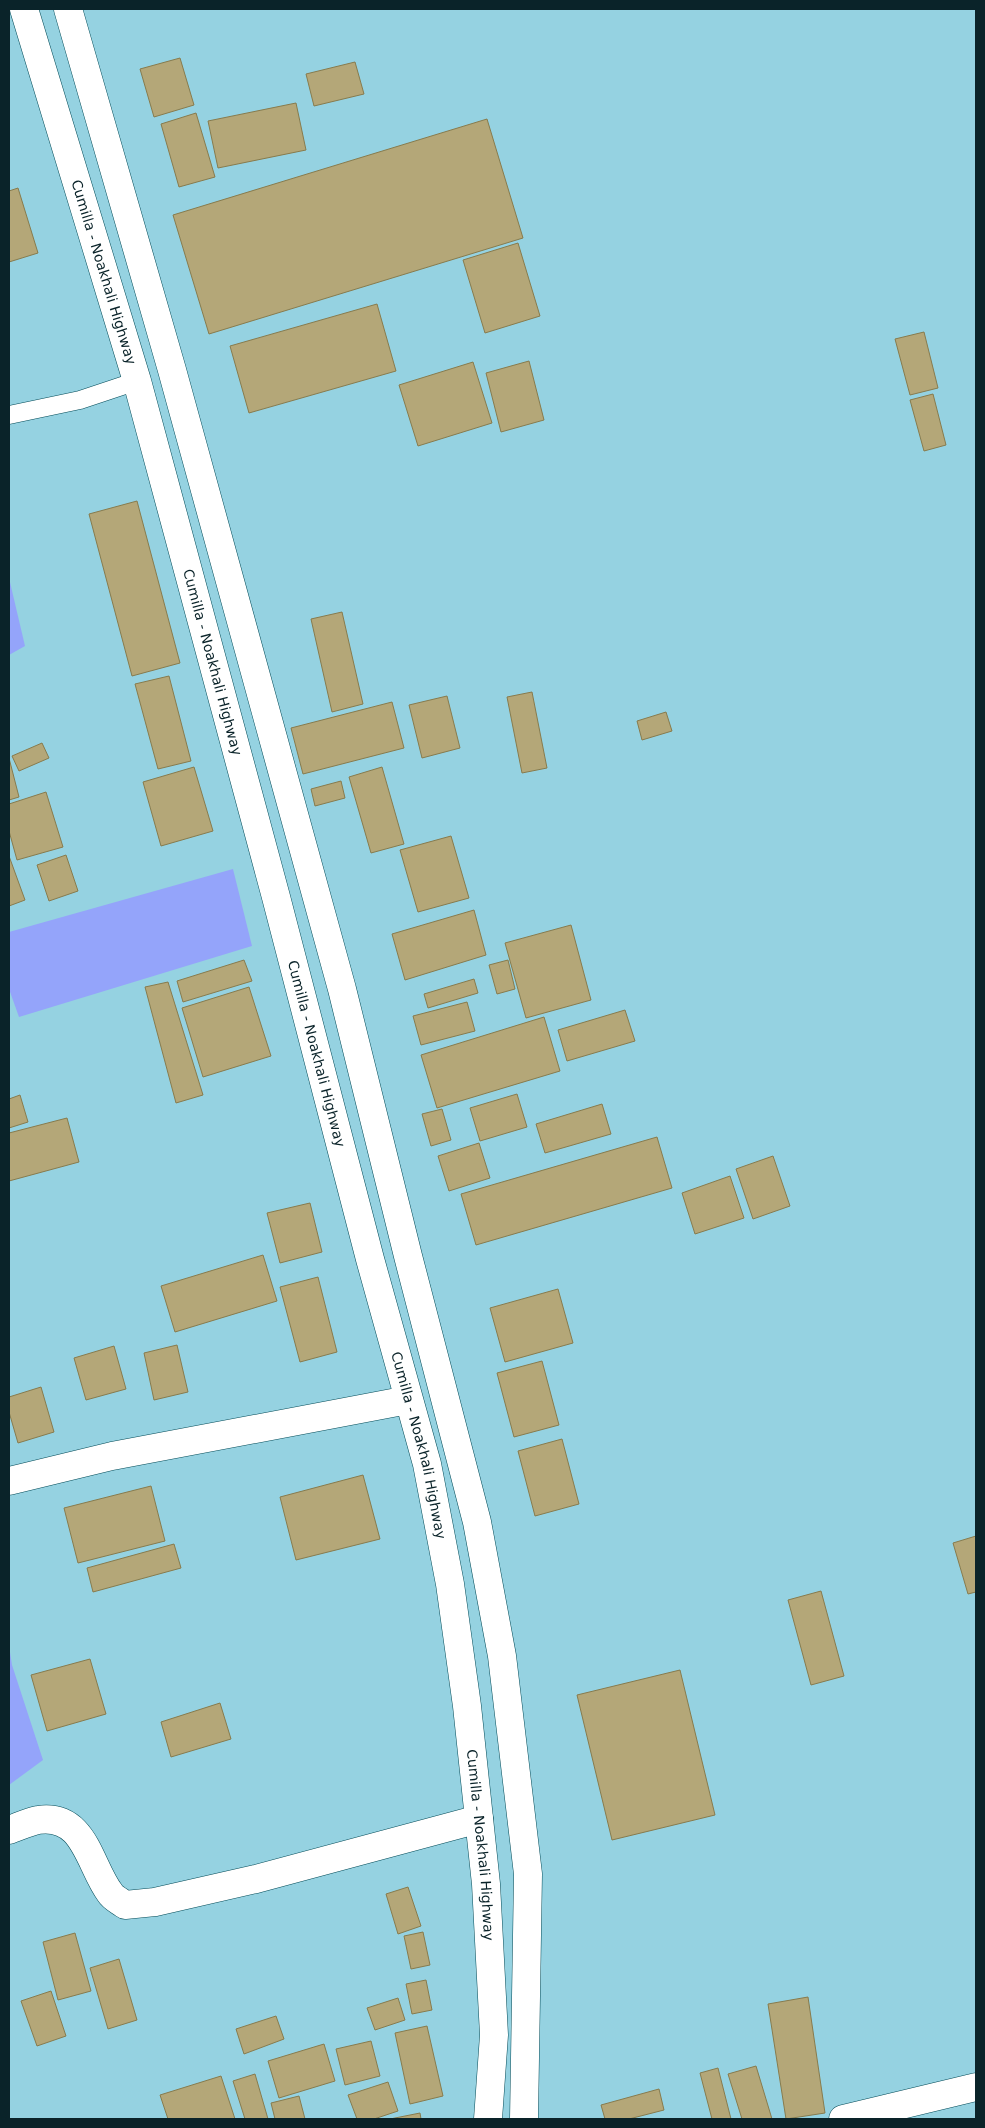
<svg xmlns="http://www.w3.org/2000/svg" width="985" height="2128" font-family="'DejaVu Sans',sans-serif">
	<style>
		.water { fill: #94a4fa }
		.building { fill: #b4a778; stroke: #877b4d }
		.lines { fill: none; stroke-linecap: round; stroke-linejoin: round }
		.lane-casing { stroke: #034b58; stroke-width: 19 }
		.street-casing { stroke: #034b58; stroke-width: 29 }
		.primary-casing { stroke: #034b58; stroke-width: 29 }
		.lane { stroke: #fff; stroke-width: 18 }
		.street { stroke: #fff; stroke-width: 28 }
		.primary { stroke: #fff; stroke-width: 28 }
		.labels { text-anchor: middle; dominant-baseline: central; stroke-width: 4; stroke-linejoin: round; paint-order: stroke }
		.street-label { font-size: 14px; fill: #0a2329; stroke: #cfedf4 }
	</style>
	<rect width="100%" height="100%" fill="#95d2e1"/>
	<g class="water">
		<polygon points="9,578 25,646 9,655"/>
		<polygon points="233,869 252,946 19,1017 9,989 9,932"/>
		<polygon points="9,1646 12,1665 43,1760 9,1785"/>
	</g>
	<g class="building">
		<polygon points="180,58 194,105 154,117 140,69"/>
		<polygon points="355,62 364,94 314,106 306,74"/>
		<polygon points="296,103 306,150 218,168 208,121"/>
		<polygon points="196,113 215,177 179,187 161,124"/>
		<polygon points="487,119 523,238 209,334 173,215"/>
		<polygon points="18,188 38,253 9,262 9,191"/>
		<polygon points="518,243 540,316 485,333 463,260"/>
		<polygon points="377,304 396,371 249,413 230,346"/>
		<polygon points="924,332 938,388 910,395 895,339"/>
		<polygon points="529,361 544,420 501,432 486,373"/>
		<polygon points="473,362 492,423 418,446 399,385"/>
		<polygon points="933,394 946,445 924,451 910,400"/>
		<polygon points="137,501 180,663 132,676 89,514"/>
		<polygon points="342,612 363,704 332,712 311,619"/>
		<polygon points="169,676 191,761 158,769 135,684"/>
		<polygon points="532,692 547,768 522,773 507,697"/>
		<polygon points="447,696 460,748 422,758 409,705"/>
		<polygon points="392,702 404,748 303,774 291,728"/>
		<polygon points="666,712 672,731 642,740 637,721"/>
		<polygon points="42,743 49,758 19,771 12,756"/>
		<polygon points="9,758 19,797 9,800"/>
		<polygon points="194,767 213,831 161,846 143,782"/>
		<polygon points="382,767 404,844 371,853 349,777"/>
		<polygon points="341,781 345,798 315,806 311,789"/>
		<polygon points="46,792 63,847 17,860 9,831 9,804"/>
		<polygon points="451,836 469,898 418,912 400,850"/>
		<polygon points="66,855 78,891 49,901 37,865"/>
		<polygon points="9,856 25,900 9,906"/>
		<polygon points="474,910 486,955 405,980 392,934"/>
		<polygon points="571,925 591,1000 526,1018 505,943"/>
		<polygon points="244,960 252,981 183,1002 177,981"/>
		<polygon points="508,960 515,989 497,994 489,965"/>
		<polygon points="474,979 478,993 428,1008 424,994"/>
		<polygon points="168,982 203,1095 176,1103 145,987"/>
		<polygon points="249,987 271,1056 203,1077 182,1008"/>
		<polygon points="467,1002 475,1031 421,1045 413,1016"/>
		<polygon points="625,1010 635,1041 567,1061 558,1030"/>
		<polygon points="544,1017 560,1071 437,1108 421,1055"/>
		<polygon points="517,1094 527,1127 480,1141 470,1108"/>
		<polygon points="20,1095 28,1122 9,1128 9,1099"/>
		<polygon points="602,1104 611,1134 545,1153 536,1124"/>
		<polygon points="442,1109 451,1140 431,1146 422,1114"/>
		<polygon points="67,1118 79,1162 9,1181 9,1133"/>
		<polygon points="657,1137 672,1188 476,1245 461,1194"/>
		<polygon points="479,1143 490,1178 449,1191 438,1156"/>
		<polygon points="773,1156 790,1206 753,1219 736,1169"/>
		<polygon points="730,1176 744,1218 695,1234 682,1193"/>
		<polygon points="310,1203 322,1252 280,1263 267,1213"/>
		<polygon points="263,1255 277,1301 175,1332 161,1286"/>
		<polygon points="318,1277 337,1352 300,1362 280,1287"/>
		<polygon points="558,1289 573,1343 505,1362 490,1308"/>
		<polygon points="177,1345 188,1392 154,1400 144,1353"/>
		<polygon points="114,1346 126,1389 86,1400 74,1358"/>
		<polygon points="542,1361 559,1425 514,1437 497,1373"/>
		<polygon points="41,1387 54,1432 18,1443 9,1412 9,1397"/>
		<polygon points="562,1439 579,1504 535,1516 518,1451"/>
		<polygon points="363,1475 380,1539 296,1560 280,1497"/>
		<polygon points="151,1486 165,1541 78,1563 64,1508"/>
		<polygon points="976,1536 976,1592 968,1594 953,1543"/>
		<polygon points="174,1544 181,1568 93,1592 87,1568"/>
		<polygon points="821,1591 844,1676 811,1685 788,1600"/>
		<polygon points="90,1659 106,1714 47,1731 31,1675"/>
		<polygon points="680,1670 715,1815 612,1840 577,1695"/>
		<polygon points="220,1703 231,1739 171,1757 161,1722"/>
		<polygon points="408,1887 421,1926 398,1934 386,1894"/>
		<polygon points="423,1932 430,1965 411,1969 404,1936"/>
		<polygon points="75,1933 91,1991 58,2000 43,1942"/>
		<polygon points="119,1959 137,2020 108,2029 90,1968"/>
		<polygon points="426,1980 432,2010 412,2014 406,1984"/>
		<polygon points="51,1991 66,2036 37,2046 21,2001"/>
		<polygon points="808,1997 825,2113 786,2119 768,2004"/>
		<polygon points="398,1998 405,2020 375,2030 367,2008"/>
		<polygon points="276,2016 284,2039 244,2054 236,2029"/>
		<polygon points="427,2026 443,2096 410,2104 395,2033"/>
		<polygon points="371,2041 380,2076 345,2085 336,2049"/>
		<polygon points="324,2044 335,2081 279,2098 268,2061"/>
		<polygon points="756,2066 772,2119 742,2119 728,2074"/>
		<polygon points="718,2068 731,2119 712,2119 700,2073"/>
		<polygon points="255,2074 268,2119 245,2119 233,2081"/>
		<polygon points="221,2076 235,2119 168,2119 160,2095"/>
		<polygon points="388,2082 398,2111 374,2119 357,2119 348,2095"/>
		<polygon points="659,2089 664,2110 629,2119 605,2119 601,2105"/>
		<polygon points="299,2096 305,2119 275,2119 271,2103"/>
		<polygon points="420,2113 421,2119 390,2119"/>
	</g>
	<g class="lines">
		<g class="lane-casing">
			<polyline id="lane" points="9,415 80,400 137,381"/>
		</g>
		<g class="street-casing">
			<g id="street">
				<polyline points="9,1481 112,1456 408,1400"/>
				<path d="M 9,1830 C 18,1827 28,1822 38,1820 C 85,1813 89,1865 110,1893 C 113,1898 120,1901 125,1905 L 155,1902 L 256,1879 L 479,1819"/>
				<polyline points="843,2119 976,2087"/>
			</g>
		</g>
		<g class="primary-casing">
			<g id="primary">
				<path id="s1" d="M 24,9 L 137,381 L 276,897 L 370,1259 L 427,1464 L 450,1584 L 467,1706 L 486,1884 L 494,2035 L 488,2119"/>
				<polyline points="68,9 172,370 342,989 408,1256 477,1522 502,1656 528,1874 524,2119"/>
			</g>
		</g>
		<use href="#lane" class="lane"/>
		<use href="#street" class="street"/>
		<use href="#primary" class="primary"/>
	</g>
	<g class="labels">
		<g class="street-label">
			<text stroke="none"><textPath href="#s1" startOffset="275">Cumilla - Noakhali Highway</textPath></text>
			<text stroke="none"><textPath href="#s1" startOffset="680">Cumilla - Noakhali Highway</textPath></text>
			<text stroke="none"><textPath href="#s1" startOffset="1085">Cumilla - Noakhali Highway</textPath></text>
			<text stroke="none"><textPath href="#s1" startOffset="1490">Cumilla - Noakhali Highway</textPath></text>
			<text stroke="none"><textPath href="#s1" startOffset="1895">Cumilla - Noakhali Highway</textPath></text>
		</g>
	</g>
	<rect width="985" height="2128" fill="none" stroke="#0a2329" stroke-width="20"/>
</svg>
